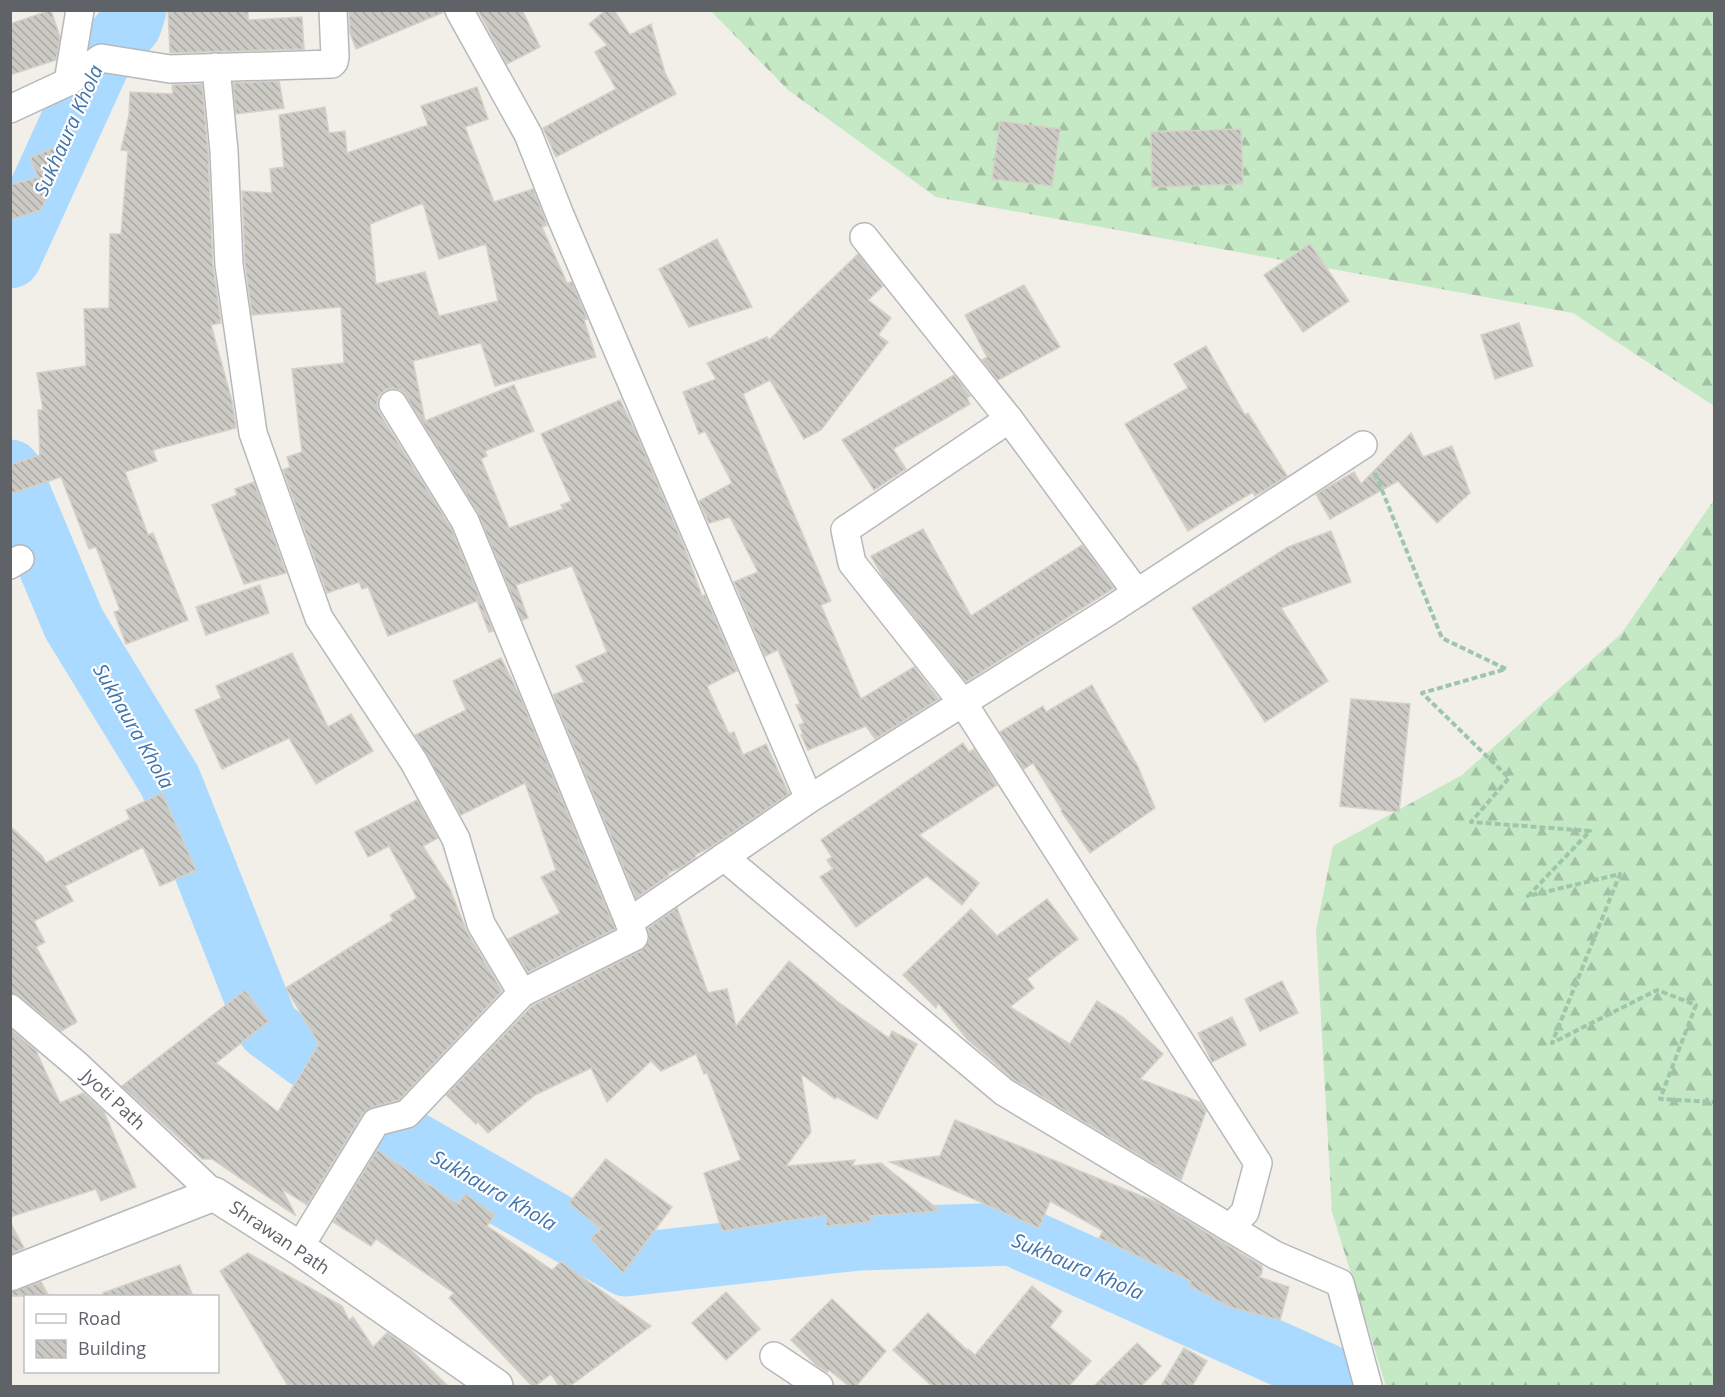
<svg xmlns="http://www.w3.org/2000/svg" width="1725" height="1397" font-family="'Open Sans',sans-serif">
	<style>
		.forest { fill: url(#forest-firs) }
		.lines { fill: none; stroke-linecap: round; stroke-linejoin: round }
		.river { stroke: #aadaff; stroke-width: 63 }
		.building { fill: url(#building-back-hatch); stroke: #d6d1c6; stroke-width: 1.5; fill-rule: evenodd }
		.minor-casing { stroke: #b5b8bc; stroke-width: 30 }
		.tertiary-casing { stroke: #b5b8bc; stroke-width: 36 }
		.path { stroke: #9cc7a9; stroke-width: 4; stroke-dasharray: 6 3; stroke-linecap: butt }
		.minor { stroke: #fff; stroke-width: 27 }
		.tertiary { stroke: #fff; stroke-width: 33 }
		.labels { text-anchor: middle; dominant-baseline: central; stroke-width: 4.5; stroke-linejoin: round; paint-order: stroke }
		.street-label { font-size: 18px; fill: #5f6368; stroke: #fff }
		.water-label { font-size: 20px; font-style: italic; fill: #4174aa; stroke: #fff }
	</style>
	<defs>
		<pattern id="forest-firs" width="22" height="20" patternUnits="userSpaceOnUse" patternTransform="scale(1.5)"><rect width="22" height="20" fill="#c5e8c5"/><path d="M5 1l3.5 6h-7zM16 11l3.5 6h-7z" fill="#a3c0a4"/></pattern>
		<pattern id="building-back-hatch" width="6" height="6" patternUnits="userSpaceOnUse" patternTransform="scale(1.5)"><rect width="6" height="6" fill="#cccac5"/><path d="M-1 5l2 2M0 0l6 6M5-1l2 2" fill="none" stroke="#a9a8a4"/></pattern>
	</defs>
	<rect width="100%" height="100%" fill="#f1efe8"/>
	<g class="forest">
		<polygon points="711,11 1714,11 1714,406 1573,313 936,197 788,90"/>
		<polygon points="1714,500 1714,1386 1386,1386 1332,1212 1316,930 1333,846 1462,775 1621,634"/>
	</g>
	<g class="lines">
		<g class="river">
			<polyline points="10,257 101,58 130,25 135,10"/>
			<polyline points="10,471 74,624 170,781 268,1028 341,1082 376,1122 626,1265 859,1239 1012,1234 1326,1375 1332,1386"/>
		</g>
	</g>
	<g class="building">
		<polygon points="51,10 60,37 56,60 10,75 10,24"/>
		<polygon points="168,10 248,10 248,20 302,17 304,49 170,53"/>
		<polygon points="349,10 443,10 444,12 356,49 350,33"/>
		<polygon points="478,10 522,10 540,47 507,64"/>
		<polygon points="606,10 614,10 630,35 651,24 665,73 676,94 556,157 543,128 616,89 595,52 607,45 589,24"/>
		<polygon points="279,81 284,108 236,114 233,83"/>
		<polygon points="202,84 208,152 213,266 221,323 211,325 232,401 236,428 153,450 157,461 125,472 148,535 153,533 188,620 126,644 114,612 120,610 96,547 89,549 61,477 10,494 10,465 40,455 38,410 43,410 37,373 86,366 84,309 109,308 110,234 121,234 128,151 121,150 129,115 130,92 173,94 172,85"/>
		<path d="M 477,87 L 488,119 L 465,127 L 494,202 L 533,189 L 547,225 L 542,227 L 567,283 L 572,282 L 587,319 L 584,320 L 596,357 L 495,386 L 481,343 L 413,361 L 425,421 L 514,385 L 534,431 L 485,451 L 487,456 L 481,459 L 509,528 L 563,509 L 561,505 L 571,501 L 541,434 L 620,400 L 637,435 L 685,549 L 702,596 L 705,595 L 737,671 L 707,686 L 729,734 L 734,732 L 743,755 L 766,744 L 789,794 L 709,848 L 695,855 L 696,857 L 682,867 L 668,873 L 669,875 L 636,898 L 553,695 L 584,682 L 576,666 L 607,652 L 572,566 L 516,585 L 528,618 L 522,620 L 478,513 L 406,396 L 400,390 L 392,388 L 385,390 L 379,396 L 377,404 L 379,412 L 451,528 L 493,631 L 489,632 L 477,601 L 388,636 L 368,587 L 362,589 L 359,582 L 327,593 L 283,470 L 290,467 L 287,457 L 302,452 L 292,369 L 344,363 L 341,307 L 252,315 L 245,264 L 242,191 L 272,193 L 270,169 L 284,167 L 279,115 L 325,107 L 329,133 L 345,131 L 347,153 L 428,125 L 421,106 ZM 423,203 L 439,259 L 486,244 L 498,301 L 439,316 L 425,272 L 376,284 L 370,224 Z"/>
		<polygon points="1000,121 1060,129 1052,186 992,179"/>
		<polygon points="1241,129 1243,184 1152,187 1151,132"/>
		<polygon points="55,147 62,165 41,210 10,220 10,185 38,177 30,158"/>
		<polygon points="717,239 752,307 689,327 659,269"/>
		<polygon points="1310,244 1349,301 1303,332 1264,275"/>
		<polygon points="858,254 883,286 868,300 891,318 878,335 888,342 821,430 804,439 770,380 743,394 831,601 821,605 861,699 914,667 939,699 875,739 866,726 808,750 801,735 803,734 799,725 804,723 796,705 800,704 778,650 765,656 734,582 758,572 730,517 709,523 699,501 732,483 705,431 699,434 683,392 716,379 707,363 767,337 769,340"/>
		<polygon points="1024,285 1060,347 998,380 982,360 987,357 965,315"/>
		<polygon points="1519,323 1533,366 1495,379 1481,335"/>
		<polygon points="1206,346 1245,415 1248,413 1287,476 1255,496 1253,492 1188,531 1125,424 1188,388 1174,364"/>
		<polygon points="954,375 970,396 967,398 970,404 893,449 906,469 874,490 842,440"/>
		<polygon points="1411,433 1423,457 1452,446 1470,493 1437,523 1398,481 1330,519 1316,494 1354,472 1361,484"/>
		<polygon points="254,482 286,573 244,584 212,505 237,495 235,489"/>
		<polygon points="923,529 971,616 1082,545 1114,588 966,682 884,579 871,556"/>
		<polygon points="1331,531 1351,582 1281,608 1328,681 1265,722 1192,608 1288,547"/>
		<polygon points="260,585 269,613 206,635 196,607"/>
		<polygon points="292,653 328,727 351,714 373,751 316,784 289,738 222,769 195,710 221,698 216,686"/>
		<polygon points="501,658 519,694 615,929 528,972 508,939 560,913 541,877 556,870 525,783 461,815 415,735 466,710 453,681"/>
		<polygon points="1092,685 1138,767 1155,808 1090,853 1061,811 1062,810 1033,763 1024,769 1000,732 1043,706 1046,712"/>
		<polygon points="1351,699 1410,704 1399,812 1340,806"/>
		<polygon points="963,743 969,752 974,749 997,785 919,835 979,883 962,905 927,876 856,927 820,877 833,869 827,860 832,857 821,840"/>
		<polygon points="162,793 196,870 160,886 143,847 65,886 73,901 34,921 45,942 36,947 77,1022 61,1031 20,996 10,993 10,826 42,856 46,863 130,819 126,810"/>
		<polygon points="417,800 438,838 423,846 450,889 467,932 502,991 399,1100 372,1107 363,1113 307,1205 282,1189 296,1216 212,1159 202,1159 122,1086 245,990 269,1021 216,1063 278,1112 319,1044 286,988 393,920 390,915 417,898 389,846 368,857 355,832"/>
		<polygon points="1047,899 1078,939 1027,979 1034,988 1010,1007 1070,1044 1097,1001 1124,1018 1163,1054 1140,1079 1200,1102 1206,1111 1181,1180 1013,1079 967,1039 938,1003 936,1008 903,975 971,909 997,936"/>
		<polygon points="677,908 708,993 727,989 736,1026 789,961 838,1002 889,1038 892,1031 917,1044 877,1119 837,1097 835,1099 801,1074 811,1132 786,1166 855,1160 852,1166 881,1163 940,1211 870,1216 870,1222 826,1226 826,1215 722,1231 704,1173 741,1160 707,1073 704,1074 696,1054 661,1071 651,1061 607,1102 591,1068 535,1095 488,1133 478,1122 476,1124 446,1095 532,1006 641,951 649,940 648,928"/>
		<polygon points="1282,981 1298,1013 1260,1031 1245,999"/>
		<polygon points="1232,1017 1246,1045 1212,1062 1198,1033"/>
		<polygon points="10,1029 36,1051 60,1103 83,1093 104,1112 136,1187 101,1201 96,1189 10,1217"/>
		<polygon points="955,1120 1156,1202 1262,1266 1262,1273 1259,1277 1289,1287 1280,1320 1230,1307 1188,1285 1191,1281 1099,1238 1103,1231 1050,1201 1039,1228 890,1162 940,1156"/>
		<polygon points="377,1150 458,1204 465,1194 495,1215 487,1226 552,1270 561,1262 651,1326 570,1386 559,1386 551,1374 535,1386 532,1386 449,1298 454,1293 376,1239 371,1246 333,1222"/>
		<polygon points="606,1159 672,1207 623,1273 590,1238 601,1229 569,1203"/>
		<polygon points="10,1222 24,1248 10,1254"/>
		<polygon points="248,1253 342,1306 349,1320 353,1317 373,1347 387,1333 410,1349 448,1386 288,1386 220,1271"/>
		<polygon points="180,1265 193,1296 104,1296 103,1293"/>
		<polygon points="41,1282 49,1296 10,1296 10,1292"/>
		<polygon points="1032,1286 1062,1311 1050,1327 1091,1361 1069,1386 932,1386 893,1350 928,1313 967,1350 968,1349 975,1355"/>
		<polygon points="726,1292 760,1329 726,1360 692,1323"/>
		<polygon points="832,1299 886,1351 856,1386 849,1386 829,1370 827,1372 816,1365 791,1340"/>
		<polygon points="1137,1343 1161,1366 1141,1386 1094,1386"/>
		<polygon points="1184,1348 1207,1361 1192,1386 1161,1386"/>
	</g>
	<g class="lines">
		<g class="minor-casing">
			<g id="minor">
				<polyline points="459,10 528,134 560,215 809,799"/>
				<polyline points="216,67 224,151 229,265 253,433 319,618 414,762 456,839 481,924 522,993"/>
				<polyline points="68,82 80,10"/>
				<polyline points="10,109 68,82 101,58 170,69 332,64 334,62 335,57 333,10"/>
				<polyline points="864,237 1009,419 1137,593"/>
				<polyline points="393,404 465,521 629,922"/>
				<polyline points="1009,419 845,530 852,563 963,703 1258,1163 1245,1212 1230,1228"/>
				<polyline points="10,565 20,559"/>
				<polyline points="724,857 1004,1092 1275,1255 1340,1283 1368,1386"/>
				<polyline points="10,1008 77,1065 214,1194"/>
				<polyline points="299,1248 376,1122 407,1114 522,993 634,937 629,922 809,799 1106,613 1363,445"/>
				<polyline points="774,1356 819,1386"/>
			</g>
		</g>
		<g class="tertiary-casing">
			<polyline id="tertiary" points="10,1274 214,1194 299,1248 496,1386"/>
		</g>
		<polyline class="path" points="1375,473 1442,638 1506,669 1422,693 1509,778 1471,822 1590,831 1528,896 1620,874 1552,1043 1657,990 1696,1005 1660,1099 1714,1102"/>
		<use href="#minor" class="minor"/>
		<use href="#tertiary" class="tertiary"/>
	</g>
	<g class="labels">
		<g class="street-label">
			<text transform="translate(114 1099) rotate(43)">Jyoti Path</text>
			<text transform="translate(280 1237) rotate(34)">Shrawan Path</text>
		</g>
		<g class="water-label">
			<text transform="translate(68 130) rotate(-66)">Sukhaura Khola</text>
			<text transform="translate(134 726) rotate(60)">Sukhaura Khola</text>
			<text transform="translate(494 1190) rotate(30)">Sukhaura Khola</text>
			<text transform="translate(1078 1266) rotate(23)">Sukhaura Khola</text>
		</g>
	</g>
	<rect width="1725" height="1397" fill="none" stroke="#5f6368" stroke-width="24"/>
	<rect x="24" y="1295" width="195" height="78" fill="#ffffff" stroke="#bfc1c3" stroke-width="1.5"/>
	<rect x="36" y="1314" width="30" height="9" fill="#ffffff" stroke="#bfc1c3" stroke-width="1.5"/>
	<text x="78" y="1325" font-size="18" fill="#5f6368">Road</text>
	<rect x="36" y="1340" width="30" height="18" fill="url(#building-back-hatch)" stroke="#bfc1c3" stroke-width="1.5"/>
	<text x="78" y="1355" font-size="18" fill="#5f6368">Building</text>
</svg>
